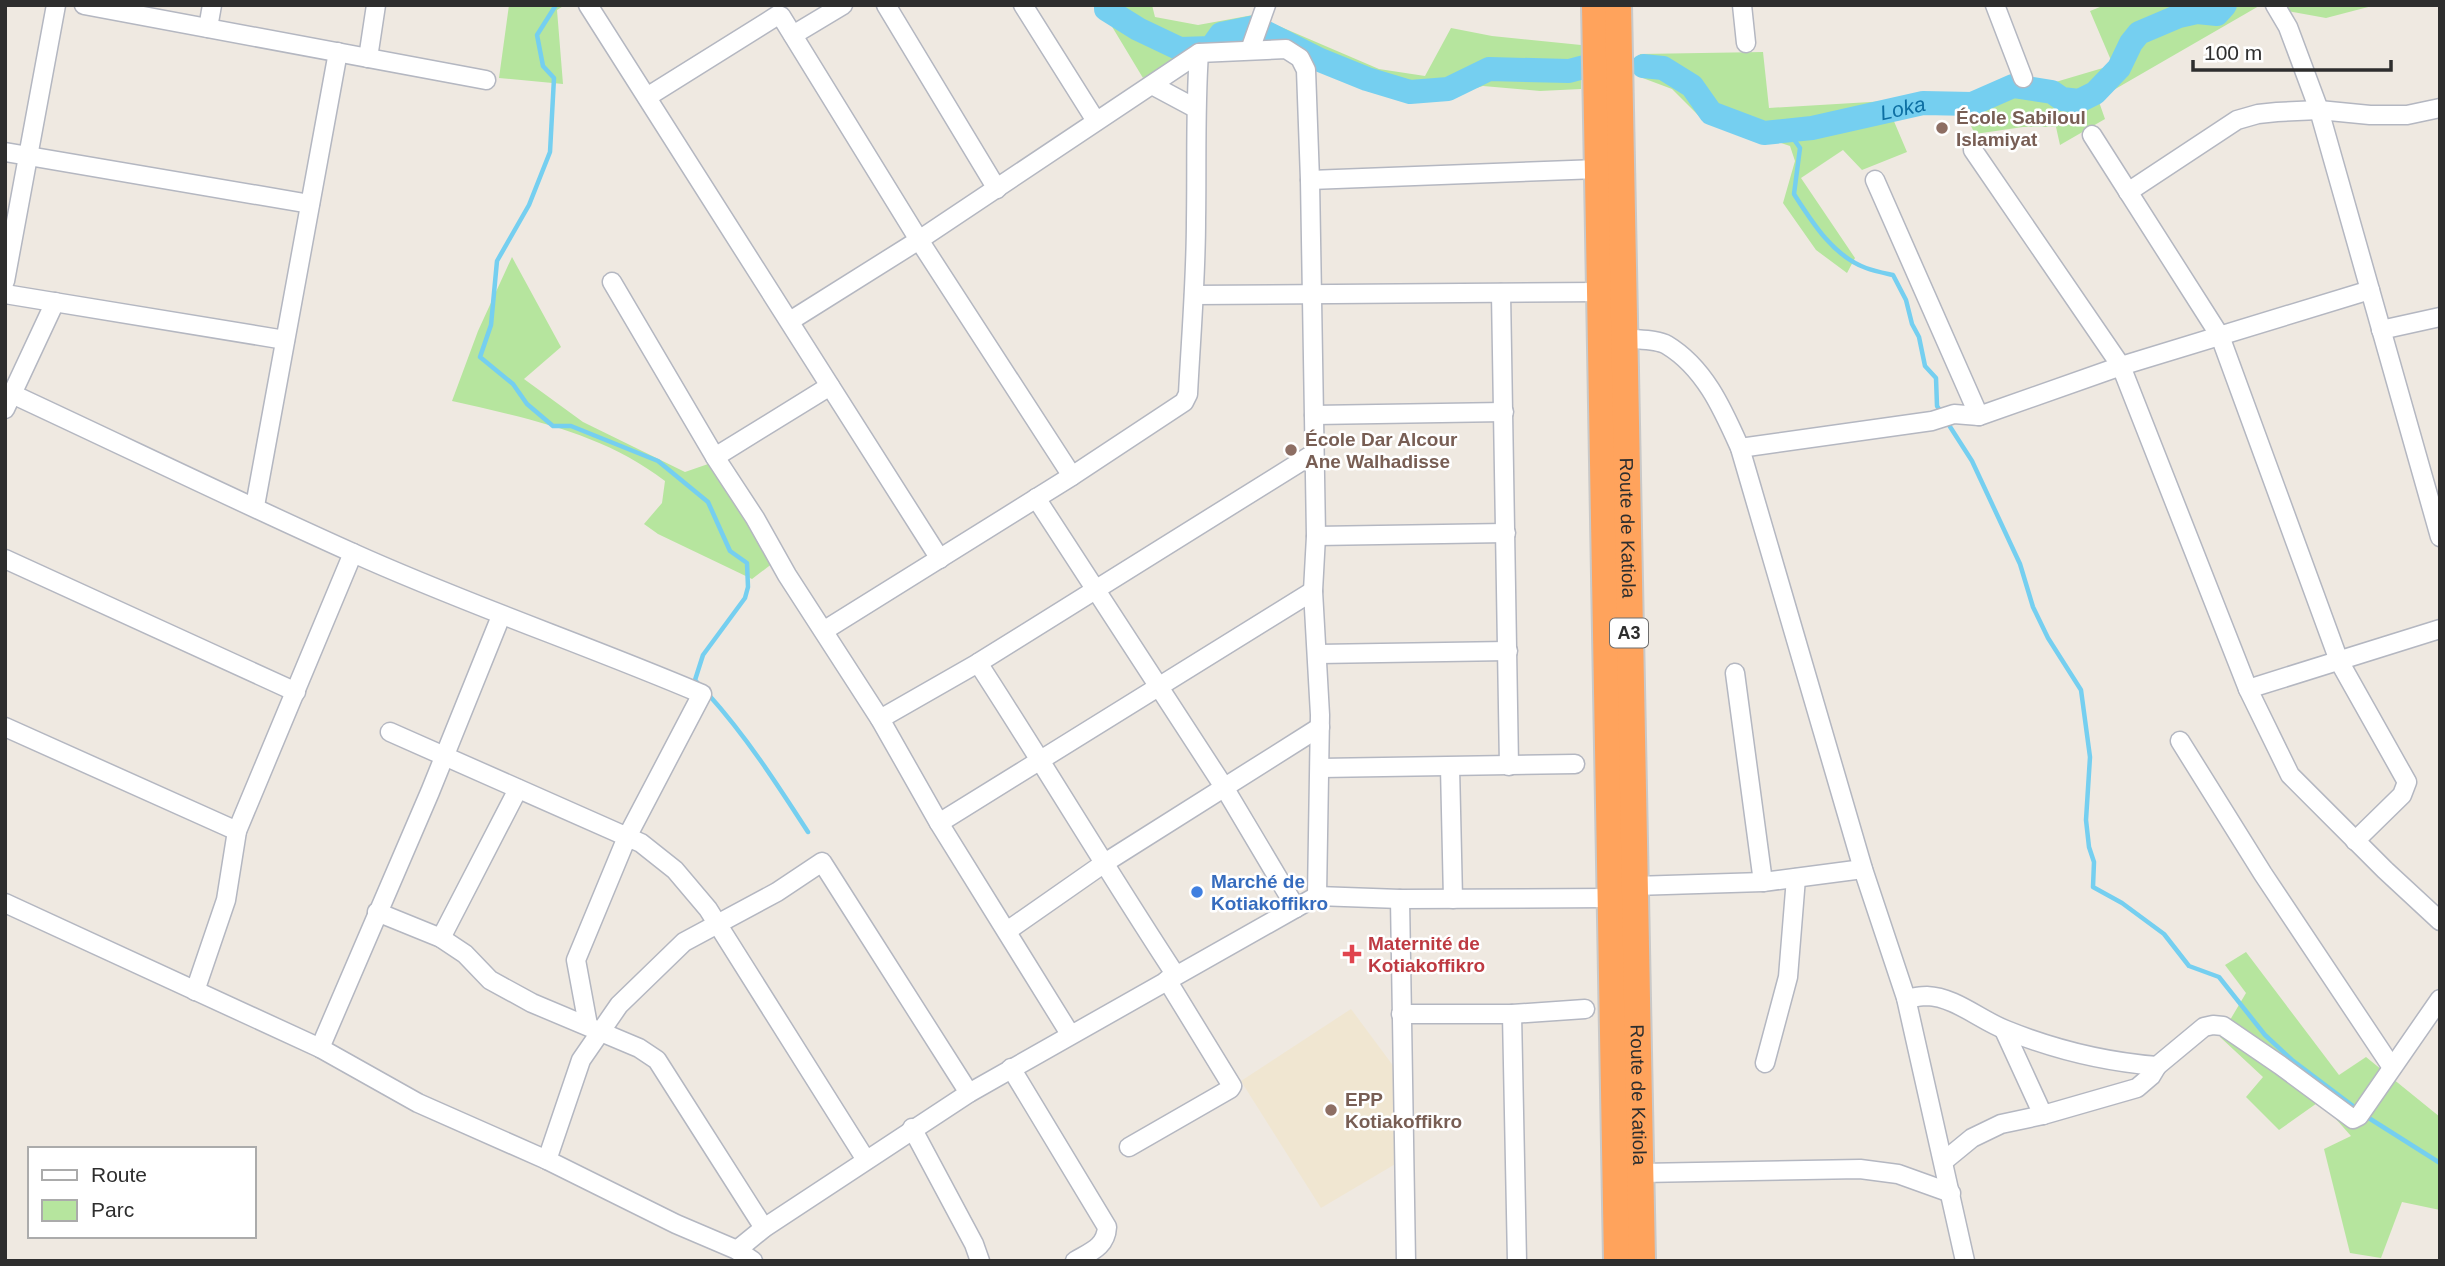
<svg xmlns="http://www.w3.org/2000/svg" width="2445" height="1266" font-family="Arial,sans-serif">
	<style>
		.education { fill: #f0e6d1 }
		.green { fill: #b6e59e }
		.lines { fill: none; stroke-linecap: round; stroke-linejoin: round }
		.stream { stroke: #75cff0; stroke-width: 4.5 }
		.river { stroke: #75cff0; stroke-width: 24 }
		.minor-casing { stroke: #b4b7c1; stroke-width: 21 }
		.highway-casing { stroke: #c9c9c9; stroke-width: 30 }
		.minor { stroke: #fff; stroke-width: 18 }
		.highway { stroke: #ffa35c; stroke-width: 26 }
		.education-dot { fill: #8d6e63; stroke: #fff; stroke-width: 2.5 }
		.shop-dot { fill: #3f7fe0; stroke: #fff; stroke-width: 2.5 }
		.health-dot { fill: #e0444e; stroke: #fff; stroke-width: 2.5 }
		.labels { text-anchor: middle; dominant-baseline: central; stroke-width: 5; stroke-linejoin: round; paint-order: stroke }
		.shield { fill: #fff; stroke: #6d6d6d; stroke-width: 2 }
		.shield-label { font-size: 18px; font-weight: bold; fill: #2e2e2e }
		.education-label { font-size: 19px; font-weight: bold; fill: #785e54; stroke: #fff; text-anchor: start }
		.street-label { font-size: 19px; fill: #2e2e2e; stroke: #fff }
		.shop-label { font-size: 19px; font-weight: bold; fill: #366cbe; stroke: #fff; text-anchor: start }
		.health-label { font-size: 19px; font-weight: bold; fill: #be3a42; stroke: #fff; text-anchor: start }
		.water-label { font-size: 21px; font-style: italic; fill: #0d6fa3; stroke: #fff }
	</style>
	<rect width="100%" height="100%" fill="#efe9e1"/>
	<polygon class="education" points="1351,1009 1400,1075 1397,1163 1321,1208 1241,1081"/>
	<g class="green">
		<polygon points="509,5 565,5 557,10 563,84 499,78"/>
		<polygon points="1099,5 1152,5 1155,17 1198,25 1253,15 1379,69 1425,76 1451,28 1492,36 1581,45 1581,89 1540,91 1483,86 1446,97 1379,92 1278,43 1205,46 1143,78"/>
		<polygon points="2105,5 2372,6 2326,18 2259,6 2098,99 2105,119 2060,145 2056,127 2023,127 1975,134 1963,110 1924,111 1893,119 1907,152 1862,170 1843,150 1801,178 1855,258 1847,273 1816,250 1783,203 1795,161 1790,146 1699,116 1672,89 1640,77 1640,54 1763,52 1769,108 1971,96 2032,89 2113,65 2090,11"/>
		<path d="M 512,257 L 561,347 L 524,379 L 583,422 L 685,472 L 711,463 L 773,563 L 752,579 L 658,534 L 644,524 L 662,503 L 665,481 C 603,433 526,418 452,401 L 478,331 Z"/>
		<polygon points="2246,952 2339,1075 2366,1057 2440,1117 2440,1210 2402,1202 2381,1258 2350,1253 2324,1149 2351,1136 2320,1101 2279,1130 2246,1097 2263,1077 2220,1037 2246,993 2225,965"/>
	</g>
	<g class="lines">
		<g class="stream">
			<polyline points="556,5 537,35 543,66 554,78 550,152 529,205 497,261 491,325 480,357 513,384 527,404 553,426 571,426 658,461 708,502 730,551 747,563 748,587 745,598 703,655 695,680 699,685"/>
			<path d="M 1788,131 L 1800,148 L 1794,194 C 1812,222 1833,256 1866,268 C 1874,271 1884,273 1893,275 L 1906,300 L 1912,324 L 1919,337 L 1925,366 L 1936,378 L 1937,406 L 1941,412"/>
			<polyline points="1947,422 1972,461 2020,564 2033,607 2048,638 2081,690 2090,757 2086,820 2089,847 2094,862 2093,887 2122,903 2164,934 2189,966 2219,977 2265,1035 2292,1060 2357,1109"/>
			<path d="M 708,694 C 746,736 777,784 808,832"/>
			<polyline points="2364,1115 2440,1163"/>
		</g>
		<g class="river">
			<polyline points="1106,5 1106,9 1138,29 1180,49 1211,48 1221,34 1255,27 1320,60 1367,79 1410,92 1448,89 1489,69 1569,71 1584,67"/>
			<path id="s1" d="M 1643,66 L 1663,68 L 1692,86 L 1711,113 L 1764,133 L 1812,128 L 1923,103 L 1972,104 L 2013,86 L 2052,92 L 2062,99 L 2079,101 L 2095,93 L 2119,68 L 2131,43 L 2139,33 L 2179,16 L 2197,12 L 2217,14 L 2225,5"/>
		</g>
		<g class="minor-casing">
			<g id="minor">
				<polyline points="84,5 486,80"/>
				<polyline points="588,5 940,559"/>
				<polyline points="886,5 997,189"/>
				<polyline points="1023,5 1096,121"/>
				<polyline points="1742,5 1746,43"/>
				<polyline points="1995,5 2023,78"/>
				<polyline points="2275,5 2288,27 2319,110 2440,537"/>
				<polyline points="208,28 212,5"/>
				<polyline points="793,35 843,5"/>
				<polyline points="1250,50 1266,5"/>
				<polyline points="368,58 376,5"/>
				<polyline points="1152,85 1195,108"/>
				<polyline points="647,97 778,15 781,16 919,240 1072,476"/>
				<polyline points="2092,135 2220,336 2339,661 2407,782 2402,795 2355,841"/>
				<polyline points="1973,150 2121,366 2248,689 2290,775 2385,870 2440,921"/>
				<polyline points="5,152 310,204"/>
				<polyline points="1310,180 1598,169"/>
				<polyline points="1875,180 1979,416"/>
				<polyline points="2128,192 2237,120 2258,114 2277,112 2319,110 2370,115 2407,115 2440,108"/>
				<polyline points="5,281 56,5"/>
				<polyline points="612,282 715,457 755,518 787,575 880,719 939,823 1070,1034"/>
				<polyline points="1501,293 1509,766"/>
				<polyline points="5,294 285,340"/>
				<polyline points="1194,295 1601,292"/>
				<polyline points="790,321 919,240 1199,53 1286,49 1300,58 1306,70 1310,180 1316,536 1313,591 1320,715 1317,896"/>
				<polyline points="2381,330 2440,317"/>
				<path d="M 1624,338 C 1636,340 1657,339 1667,345 C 1705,368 1723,410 1740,448 L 1863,869 L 1906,998 L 1965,1261"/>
				<path d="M 12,394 C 126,447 239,502 353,553 C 468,605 587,645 702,694 L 627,837 L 576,960 L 588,1025"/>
				<polyline points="5,409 55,302"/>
				<polyline points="1314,415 1504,412"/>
				<polyline points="1740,448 1932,421 1954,414 1979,416 2121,366 2370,290"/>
				<polyline points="715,457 830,386"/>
				<polyline points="1036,498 1224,787 1296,908"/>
				<polyline points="255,506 338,52"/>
				<polyline points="1316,536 1506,533"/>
				<polyline points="5,559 296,692"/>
				<path d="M 825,630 L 1072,476 L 1184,402 L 1188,394 C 1191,336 1196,278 1196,220 C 1197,164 1195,109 1199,53"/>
				<polyline points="1318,654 1508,651"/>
				<path d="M 978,663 C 1045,766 1108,872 1175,974"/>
				<polyline points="1735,673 1763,882"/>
				<polyline points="2248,689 2440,629"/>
				<polyline points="880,719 978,663 1313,454"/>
				<polyline points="5,727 237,831"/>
				<polyline points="390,732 641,843 675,870 708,909 866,1160"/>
				<polyline points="2180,741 2263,874 2391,1066"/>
				<polyline points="1450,767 1453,899"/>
				<polyline points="1320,768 1575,764"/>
				<polyline points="939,823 1313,591"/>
				<polyline points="1634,886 1763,882 1863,869"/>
				<polyline points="1400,899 1406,1261"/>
				<polyline points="5,903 320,1048 418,1103 547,1160 676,1224 737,1250 753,1261"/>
				<polyline points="377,912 441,938 465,954 490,980 532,1003 639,1048 657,1060 764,1228"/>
				<polyline points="1007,931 1103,864 1320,727"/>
				<polyline points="441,938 518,789"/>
				<polyline points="195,991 226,900 237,831 353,553"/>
				<path d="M 1906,998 C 1913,998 1920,996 1927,996 C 1955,997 1980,1020 2006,1030 C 2053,1049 2107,1062 2157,1066 L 2204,1027 L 2213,1025 L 2223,1026 L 2280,1065 L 2353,1119 L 2359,1116 L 2440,999"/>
				<polyline points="1401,1014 1512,1014 1585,1009"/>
				<polyline points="1512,1014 1517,1261"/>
				<polyline points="2004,1030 2043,1115"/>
				<polyline points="320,1048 430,792 501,616"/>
				<polyline points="1765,1063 1788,977 1796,878"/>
				<path d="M 1011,1068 L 1107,1227 C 1106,1247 1090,1252 1075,1261"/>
				<polyline points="912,1128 974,1244 980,1261"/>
				<polyline points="1129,1147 1230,1089 1232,1086 1167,980"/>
				<polyline points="547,1160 581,1060 619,1005 684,942 777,892 822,862 969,1093"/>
				<polyline points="1944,1161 1972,1138 2001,1124 2043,1115 2137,1088 2151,1076 2157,1066"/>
				<polyline points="1641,1173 1860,1169 1898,1174 1951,1193"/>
				<polyline points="737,1250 764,1228 969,1093 1317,896 1400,899 1611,898"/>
			</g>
		</g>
		<g class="highway-casing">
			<g id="highway">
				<polyline points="1595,5 1617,1261"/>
				<path id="s2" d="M 1618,5 L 1642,1261"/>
			</g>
		</g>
		<use href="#minor" class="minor"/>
		<use href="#highway" class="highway"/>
	</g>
	<g class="education-dot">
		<circle cx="1942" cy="128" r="7"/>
		<circle cx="1291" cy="450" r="7"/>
		<circle cx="1331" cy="1110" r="7"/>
	</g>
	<circle class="shop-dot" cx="1197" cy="892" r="7"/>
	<path class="health-dot" d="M1348.5 943.5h7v7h7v7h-7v7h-7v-7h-7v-7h7z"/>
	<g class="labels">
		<rect class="shield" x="1610" y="618.5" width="38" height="29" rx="5"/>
		<g class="shield-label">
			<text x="1629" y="633">A3</text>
		</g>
		<g class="education-label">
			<text x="1956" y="117">École Sabiloul<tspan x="1956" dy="22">Islamiyat</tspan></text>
			<text x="1305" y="439">École Dar Alcour<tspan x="1305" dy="22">Ane Walhadisse</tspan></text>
			<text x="1345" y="1099">EPP<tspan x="1345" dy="22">Kotiakoffikro</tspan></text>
		</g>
		<g class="street-label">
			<text stroke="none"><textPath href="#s2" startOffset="523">Route de Katiola</textPath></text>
			<text stroke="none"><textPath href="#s2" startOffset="1090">Route de Katiola</textPath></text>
		</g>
		<g class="shop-label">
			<text x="1211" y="881">Marché de<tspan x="1211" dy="22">Kotiakoffikro</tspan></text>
		</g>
		<g class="health-label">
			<text x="1368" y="943">Maternité de<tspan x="1368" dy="22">Kotiakoffikro</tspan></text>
		</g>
		<g class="water-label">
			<text stroke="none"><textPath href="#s1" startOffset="285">Loka</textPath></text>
		</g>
	</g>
	<rect width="2445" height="1266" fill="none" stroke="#2e2e2e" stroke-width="14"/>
	<rect x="28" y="1147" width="228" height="91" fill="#ffffff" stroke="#ababab" stroke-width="2"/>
	<rect x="42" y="1170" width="35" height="10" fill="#ffffff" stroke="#ababab" stroke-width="2"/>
	<text x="91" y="1182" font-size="21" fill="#2e2e2e">Route</text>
	<rect x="42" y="1200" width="35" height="21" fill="#b6e59e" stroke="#ababab" stroke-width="2"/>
	<text x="91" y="1217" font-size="21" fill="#2e2e2e">Parc</text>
	<path d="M2193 60v10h198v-10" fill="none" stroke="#2e2e2e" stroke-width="3.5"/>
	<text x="2204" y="60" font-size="21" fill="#2e2e2e" stroke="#ffffff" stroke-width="5" paint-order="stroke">100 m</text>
</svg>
